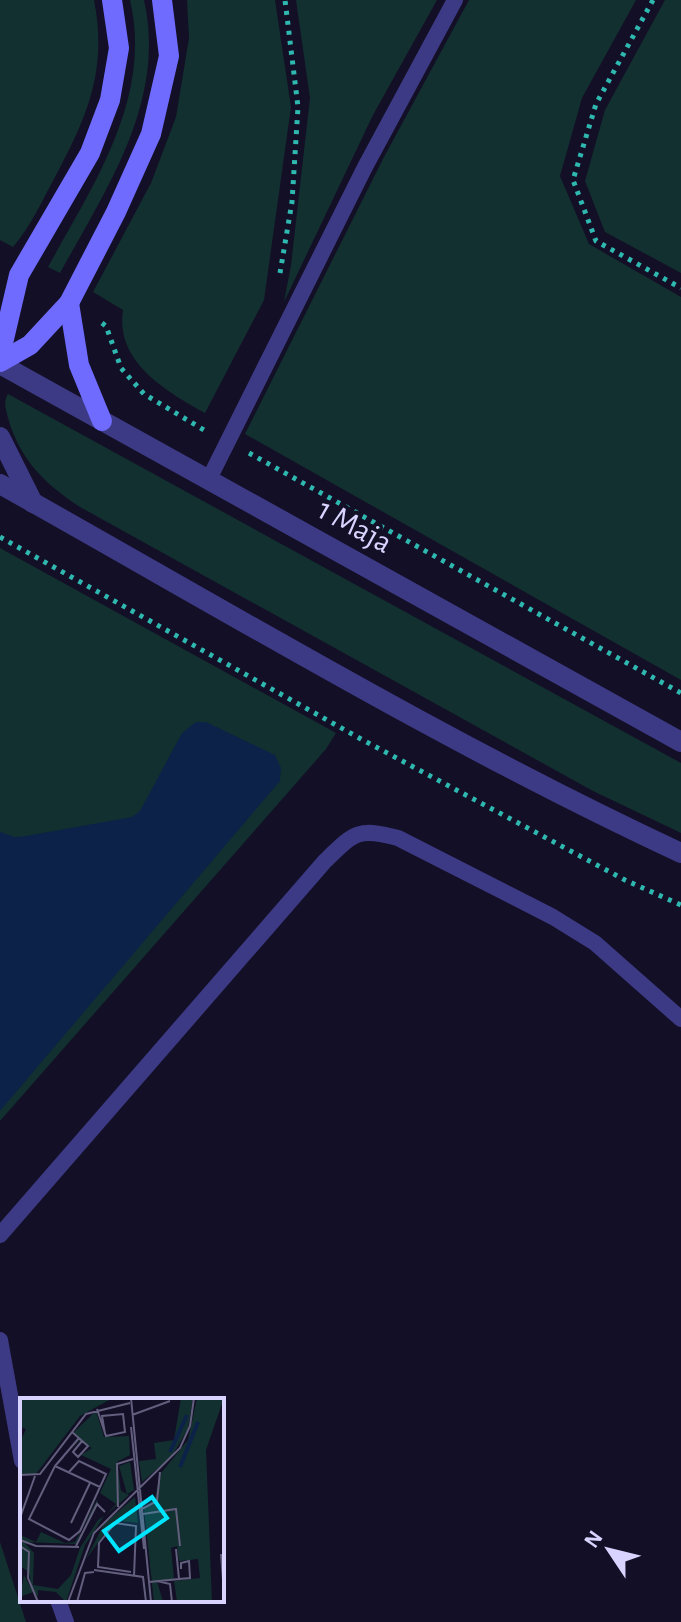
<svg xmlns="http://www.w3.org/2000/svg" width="681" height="1622" font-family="'Alegreya Sans',sans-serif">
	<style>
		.green { fill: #12302f }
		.water { fill: #0c2248 }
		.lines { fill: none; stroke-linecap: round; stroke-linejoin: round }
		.path { stroke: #2fb8b0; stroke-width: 5; stroke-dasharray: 4 6; stroke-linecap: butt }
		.service { stroke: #3d3a85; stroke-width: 16 }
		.tertiary { stroke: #3d3a85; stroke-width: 20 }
		.secondary { stroke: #6f6bff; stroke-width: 20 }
		.labels { text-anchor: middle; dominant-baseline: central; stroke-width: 8; stroke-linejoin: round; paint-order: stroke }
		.street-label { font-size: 32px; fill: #d9d4ff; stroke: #130f26 }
		.inset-river { fill: none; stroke: #0c2248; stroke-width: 4 }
		.inset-road { fill: none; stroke: #625e7d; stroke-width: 2 }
		.view { fill: #00e5ff; fill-opacity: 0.15; stroke: #00e5ff; stroke-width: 4 }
		.inset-edge { fill: none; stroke: #d9d4ff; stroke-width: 4 }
	</style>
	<rect width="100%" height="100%" fill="#130f26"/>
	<g class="green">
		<path d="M 0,0 L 94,0 C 108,70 87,117 55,177 C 42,201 31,226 13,247 L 0,240 Z"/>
		<path d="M 130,0 L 144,0 C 167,101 106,189 60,273 L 48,267 C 93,185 153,98 130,0 Z"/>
		<path d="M 187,0 L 275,0 L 291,107 L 264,300 L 205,413 C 166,391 115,362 123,310 L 93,292 L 151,183 L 176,117 L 189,38 Z"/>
		<polygon points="296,0 437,0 373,115 284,302 291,265 310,98"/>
		<polygon points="469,0 636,0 582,98 560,176 589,244 681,297 681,680 245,434 384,157"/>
		<polygon points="665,0 681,0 681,273 605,232 585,181 605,110"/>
		<path d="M 8,394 L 681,763 L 681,833 L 593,791 L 80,507 C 45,484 20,460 8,418 C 6,409 3,402 8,394 Z"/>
		<polygon points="0,548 336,733 326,749 0,1121"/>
		<polygon points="0,1542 26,1622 0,1622"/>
	</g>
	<polygon class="water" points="196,722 206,722 275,755 281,768 280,781 0,1111 0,832 15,837 26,836 132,817 140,811 182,733"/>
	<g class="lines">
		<g class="path">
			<polyline points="653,0 596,104 573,180 596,241 681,288"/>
			<polyline points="280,273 292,202 298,107 285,0"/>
			<polyline points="102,323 106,326 121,368 144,394 204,430"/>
			<polyline points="249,453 681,693"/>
			<polyline points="0,537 361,739 625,880 681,905"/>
		</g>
		<g class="service">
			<polyline points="209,479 365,167 455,0"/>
			<path d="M 0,1235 L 325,861 C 354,833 358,827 398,838 L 553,917 L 595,943 L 681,1019"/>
			<polyline points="0,1340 22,1461"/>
			<polyline points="58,1600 66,1622"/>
		</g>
		<g class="tertiary">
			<polyline points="0,364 681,742"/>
			<polyline points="0,437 33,503"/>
			<path d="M 0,484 C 225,610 447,744 681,853"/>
		</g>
		<g class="secondary">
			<polyline points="69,303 79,365 102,421"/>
			<polyline points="0,356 19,275 90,153 110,100 119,48 112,0"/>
			<polyline points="0,362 30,345 69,303 116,212 151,134 169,56 162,0"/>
		</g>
	</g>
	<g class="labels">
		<g class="street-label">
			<text transform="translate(355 526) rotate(29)">1 Maja</text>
		</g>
	</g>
	<g transform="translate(20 1398)">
		<rect width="204" height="204" fill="#130f26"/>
		<path d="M 0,0 L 93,0 L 60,18 L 16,76 L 0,76 L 0,44 L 6,31 L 0,29 ZM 161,0 L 173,0 L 168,31 L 152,58 L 122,84 L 119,63 L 136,61 L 134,45 L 154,42 ZM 177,0 L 204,0 L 186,52 L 192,204 L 157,204 L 154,183 L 180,180 L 178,161 L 159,163 L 157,148 L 151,150 L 154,181 L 137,183 L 143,204 L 134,204 L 124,111 L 133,107 L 141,75 L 168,42 ZM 76,13 L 84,39 L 109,38 L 110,57 L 97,64 L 101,93 L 109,97 L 86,117 L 96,106 L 80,95 L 91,71 L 61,57 L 72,50 L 59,43 L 51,52 L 60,41 L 54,34 ZM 110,64 L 114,92 L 107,96 L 99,68 ZM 115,99 L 118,125 L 95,122 L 66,161 L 84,126 ZM 77,102 L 78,104 L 61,133 L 58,142 L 56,146 L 4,144 L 14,155 L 13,187 L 38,191 L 51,177 L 60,150 L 78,122 L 84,118 L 65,147 L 46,204 L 36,194 L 18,192 L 18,198 L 13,194 L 0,199 L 4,177 L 12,192 L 9,174 L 0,168 L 0,137 L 16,144 L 21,134 L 45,145 L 55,144 Z" fill="#12302f"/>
		<path class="inset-river" d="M 150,54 L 167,17M 160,69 L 178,24"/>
		<path class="inset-road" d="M 111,0 L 131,204M 77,11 L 86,38 L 105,34 L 103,16 L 82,18 L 85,36M 112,17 L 150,3M 111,29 L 124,151M 52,34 L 68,48 L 58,59 L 53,54 L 62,43M 35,68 L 80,89 L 60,133 L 49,142 L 9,121 L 32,74 L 35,68 L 43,59M 35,68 L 59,40M 49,74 L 59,63 L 86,76 L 80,89M 0,77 L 20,76 L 66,16 L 110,5M 98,109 L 97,66 L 113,61M 122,111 L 137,103 L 140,74M 123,116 L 156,111 L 160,148M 0,120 L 15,78M 51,125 L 70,85M 0,142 L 16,148 L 59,149M 0,148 L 9,154 L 8,180 L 18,204M 56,148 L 77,106 L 85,114M 201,156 L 204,195M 74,172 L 123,179 L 126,204M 111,174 L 78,169 L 79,145 L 95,125 L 116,128 L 114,178M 159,181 L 170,180 L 169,163 L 161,165 L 161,171M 137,183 L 150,186 L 152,204M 129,184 L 159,181 L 156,151M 48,204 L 74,135 L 160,50 L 170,28 L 174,0M 57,204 L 65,175 L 74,174"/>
		<path class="view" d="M 132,99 L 147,120 L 99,153 L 84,133 Z"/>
		<rect width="204" height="204" class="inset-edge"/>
	</g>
	<g transform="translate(609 1550) rotate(305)" stroke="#130f26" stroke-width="6" paint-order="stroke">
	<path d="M0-6L14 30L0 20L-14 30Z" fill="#d9d4ff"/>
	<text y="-12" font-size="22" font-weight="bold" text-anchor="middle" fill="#d9d4ff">N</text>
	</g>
</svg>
